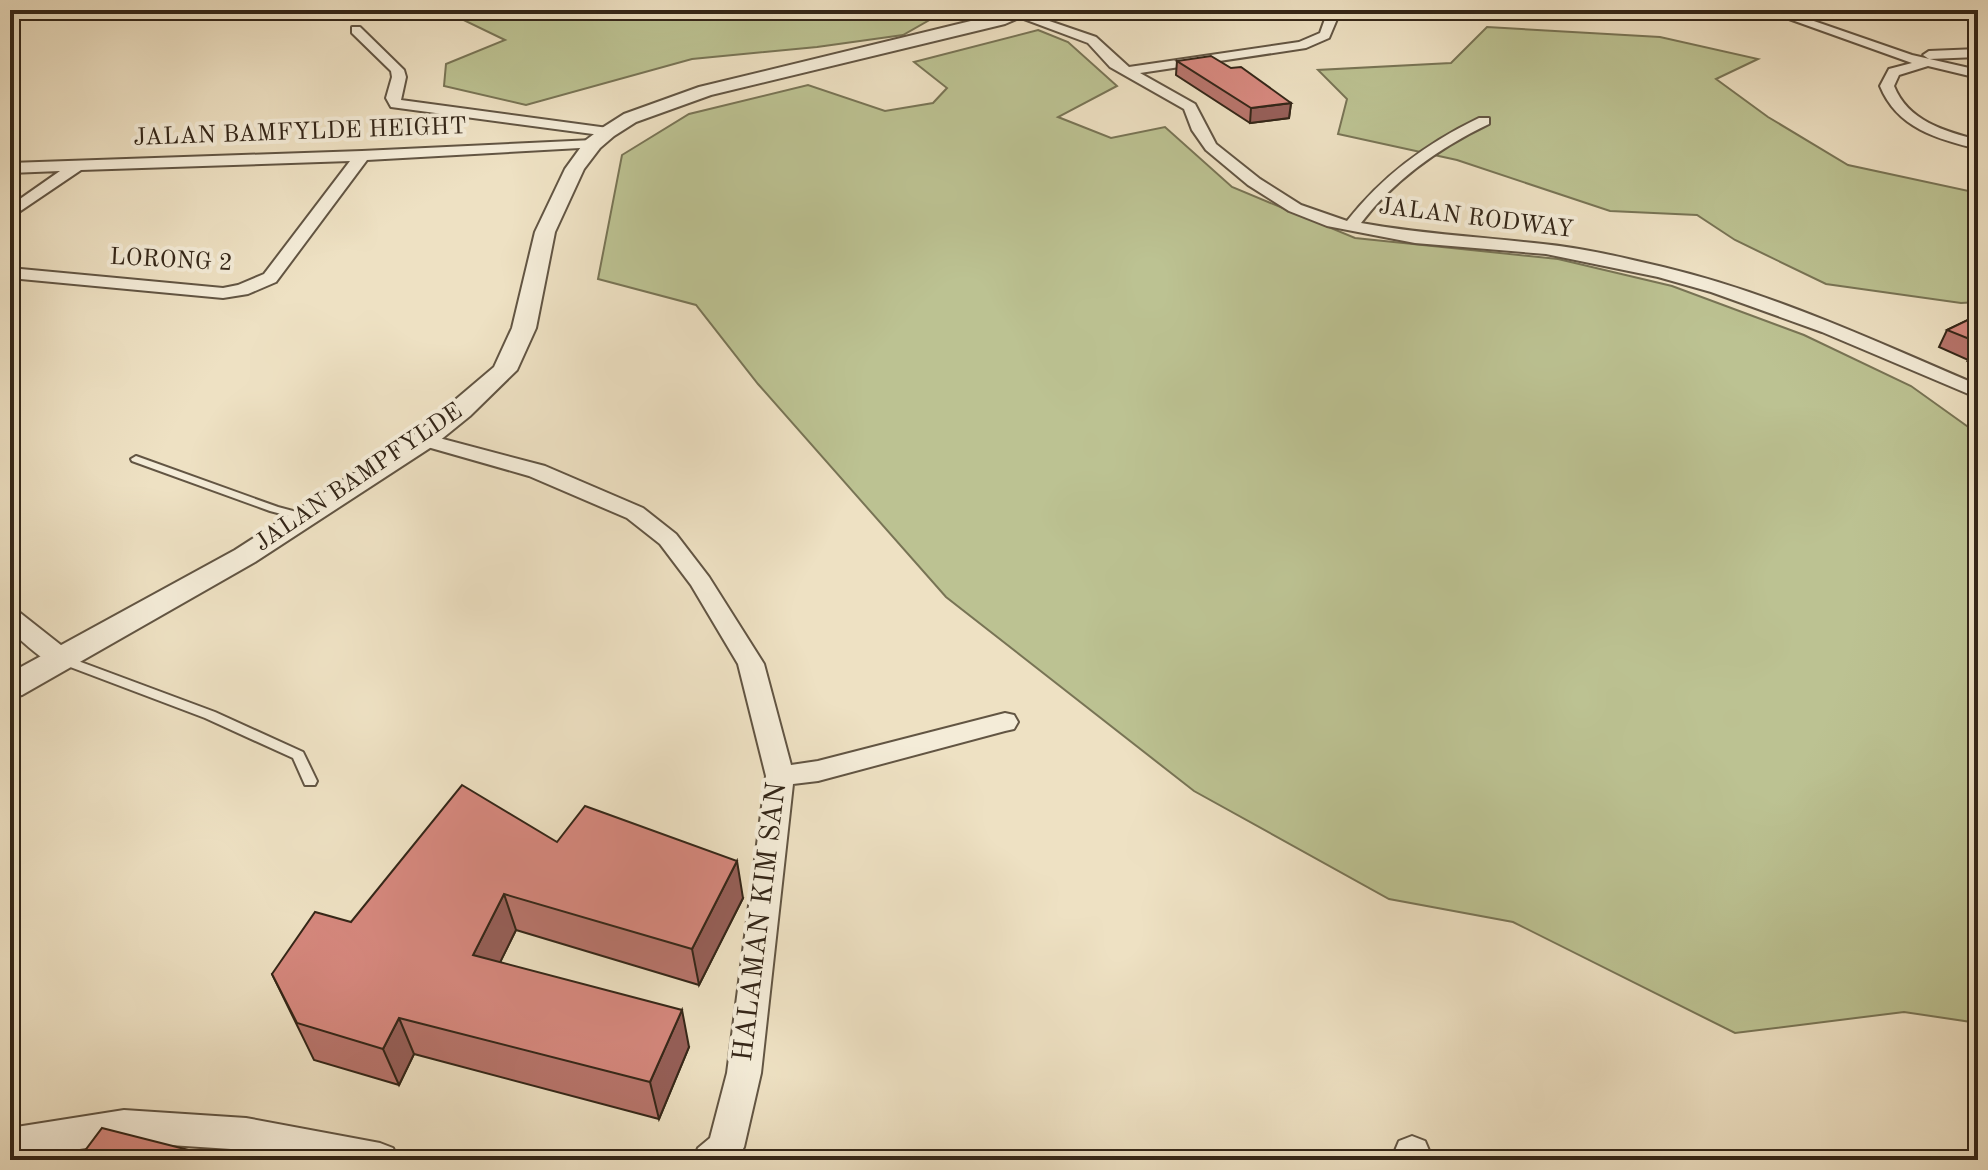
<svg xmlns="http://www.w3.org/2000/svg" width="1988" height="1170" font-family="'Old Standard TT',serif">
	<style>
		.green { fill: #bcc292; stroke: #787455; stroke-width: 2 }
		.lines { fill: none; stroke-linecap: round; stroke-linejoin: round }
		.service-casing { stroke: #625543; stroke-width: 4 }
		.minor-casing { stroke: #625543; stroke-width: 4 }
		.tertiary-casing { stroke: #625543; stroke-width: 4 }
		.service { fill: #f4ecd8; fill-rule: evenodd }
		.minor { fill: #f4ecd8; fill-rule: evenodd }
		.tertiary { fill: #f4ecd8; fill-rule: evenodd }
		.wall { fill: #b8756c; stroke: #342618; stroke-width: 2 }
		.shaded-wall { fill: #965f58; stroke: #342618; stroke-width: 2 }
		.building { fill: #d6887e; stroke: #342618; stroke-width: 2 }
		.labels { text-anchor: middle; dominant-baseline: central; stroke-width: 8; stroke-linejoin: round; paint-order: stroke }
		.far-street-label { font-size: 24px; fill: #342618; stroke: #f4ecd8 }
		.street-label { font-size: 28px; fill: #342618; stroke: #f4ecd8 }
	</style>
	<rect width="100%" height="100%" fill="#eee1c3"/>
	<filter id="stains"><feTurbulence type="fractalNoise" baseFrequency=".0025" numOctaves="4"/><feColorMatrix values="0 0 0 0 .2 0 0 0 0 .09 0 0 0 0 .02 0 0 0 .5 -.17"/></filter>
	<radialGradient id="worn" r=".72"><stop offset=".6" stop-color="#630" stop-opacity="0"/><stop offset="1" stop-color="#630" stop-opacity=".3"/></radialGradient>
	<g class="green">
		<polygon points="461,10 947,10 903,35 817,47 692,59 526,105 444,86 446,64 505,40 453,15"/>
		<polygon points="1487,27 1660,37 1758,59 1716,79 1768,117 1848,165 1978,193 1978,302 1961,303 1826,284 1735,240 1697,215 1610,211 1457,160 1338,134 1347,99 1318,70 1451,63"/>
		<polygon points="1038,30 1068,42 1117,86 1058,117 1111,138 1165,127 1232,187 1355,238 1558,259 1672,286 1804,335 1911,386 1978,434 1978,1023 1904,1012 1735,1033 1513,922 1389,899 1194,791 946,597 758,384 696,305 598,279 622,155 689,114 808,85 885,111 933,103 947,88 914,62"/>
	</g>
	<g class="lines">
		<g class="service-casing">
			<g id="service">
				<polygon points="136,456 278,507 308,515 310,517 304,520 270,511 132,461 131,459"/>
				<polygon points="62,655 215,712 303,752 317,781 315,785 305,785 293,758 205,718 57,662 56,659 57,656"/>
			</g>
		</g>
		<g class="minor-casing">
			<g id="minor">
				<path d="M 1317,10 L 1330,10 L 1337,19 L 1329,38 L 1306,48 L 1140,73 L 1195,104 L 1216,144 L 1260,179 L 1301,205 L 1347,221 C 1383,175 1427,143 1479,118 L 1489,118 L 1489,124 C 1439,148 1395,179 1361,223 C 1422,234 1482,237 1543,244 C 1583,248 1625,258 1663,267 C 1772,293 1875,341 1978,385 L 1978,398 L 1822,332 L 1711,292 L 1658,277 L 1546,254 L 1415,243 L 1327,226 L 1289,211 L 1248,185 L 1206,150 L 1192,130 L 1184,109 L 1110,67 L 1088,43 L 1013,15 L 1023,12 L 1096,37 L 1129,67 L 1299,42 L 1320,33 L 1325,19 Z"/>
				<path d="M 1764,10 L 1782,10 L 1912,55 L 1978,70 L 1978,78 L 1928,66 L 1899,75 L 1894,86 C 1908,121 1944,131 1978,140 L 1978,149 C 1937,139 1897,128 1880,86 L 1889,69 L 1912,63 Z"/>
				<polygon points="352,27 360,27 404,70 406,77 401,100 608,128 615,132 608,136 391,107 386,98 392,77 391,71 352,33"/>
				<polygon points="1978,49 1978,57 1929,59 1923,55 1929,51"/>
				<polygon points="593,140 600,144 598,147 367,160 276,282 248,294 223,298 10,278 10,268 223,288 238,285 264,274 350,161 81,170 10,218 10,206 60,171 10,173 10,163 362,151"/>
				<polygon points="424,434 545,466 643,508 676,534 709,577 764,664 791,765 818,761 1005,713 1014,715 1018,722 1014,729 1005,731 818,781 793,784 761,1073 744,1147 737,1160 693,1160 698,1148 710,1138 727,1073 766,776 738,664 691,585 660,544 627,518 529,476 417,444 414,440"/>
				<path d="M 10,610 L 19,612 L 71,653 L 75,659 L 71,665 C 49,671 27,644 10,631 Z"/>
				<polygon points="124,1110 246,1118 380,1143 393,1148 398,1160 296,1160 246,1150 124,1142 10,1160 10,1128"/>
				<polygon points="1412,1136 1425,1141 1433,1160 1397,1160 1394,1153 1399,1141"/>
			</g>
		</g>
		<g class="tertiary-casing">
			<polygon id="tertiary" points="1016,10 1037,10 1005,24 711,95 636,122 614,136 600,148 584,169 555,232 536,328 517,370 470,416 433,446 255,562 22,695 10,698 10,673 235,550 415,434 494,367 512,328 535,232 565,169 586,140 602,128 624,114 699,87"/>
		</g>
		<use href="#service" class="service"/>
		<use href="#minor" class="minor"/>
		<use href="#tertiary" class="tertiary"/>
	</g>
	<g class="wall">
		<polygon points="1177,61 1291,103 1289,118 1250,123 1176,75"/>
		<polygon points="1978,315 1978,355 1968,360 1939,347 1947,330"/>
		<polygon points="557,842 743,898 699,985 516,930 500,962 689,1047 659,1119 414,1054 399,1085 314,1060 272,974 351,922"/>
	</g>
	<g class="shaded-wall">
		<polygon points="1291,103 1289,118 1250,123 1251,108"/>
		<polygon points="1978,341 1978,355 1968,360 1977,342"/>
		<polygon points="737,861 743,898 699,985 692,949"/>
		<polygon points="504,894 516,930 486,991 473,955"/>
		<polygon points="682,1010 689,1047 659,1119 650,1082"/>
		<polygon points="399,1018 414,1054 399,1085 383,1049"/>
	</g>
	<g class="building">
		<polygon points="1211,56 1231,68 1241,67 1291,103 1251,108 1177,61"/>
		<polygon points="1978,315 1978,341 1977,342 1947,330"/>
		<polygon points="462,785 557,842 585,806 737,861 692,949 504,894 473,955 682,1010 650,1082 399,1018 383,1049 297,1023 272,974 315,912 351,922"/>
		<polygon points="102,1128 228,1160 78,1160"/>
	</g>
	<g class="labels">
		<g class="far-street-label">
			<text transform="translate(300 133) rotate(-2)">JALAN BAMFYLDE HEIGHT</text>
			<text transform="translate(1476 219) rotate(7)">JALAN RODWAY</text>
			<text transform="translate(171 261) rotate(3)">LORONG 2</text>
			<text transform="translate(359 478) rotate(-34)">JALAN BAMPFYLDE</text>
		</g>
		<g class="street-label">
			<text transform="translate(761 922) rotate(-83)">HALAMAN KIM SAN</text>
		</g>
	</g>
	<rect width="1988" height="1170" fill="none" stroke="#eee1c3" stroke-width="40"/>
	<rect x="12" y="12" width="1964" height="1146" fill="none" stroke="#342618" stroke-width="4"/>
	<rect x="20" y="20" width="1948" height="1130" fill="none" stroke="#342618" stroke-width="2"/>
	<rect width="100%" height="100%" filter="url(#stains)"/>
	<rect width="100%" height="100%" fill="url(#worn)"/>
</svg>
